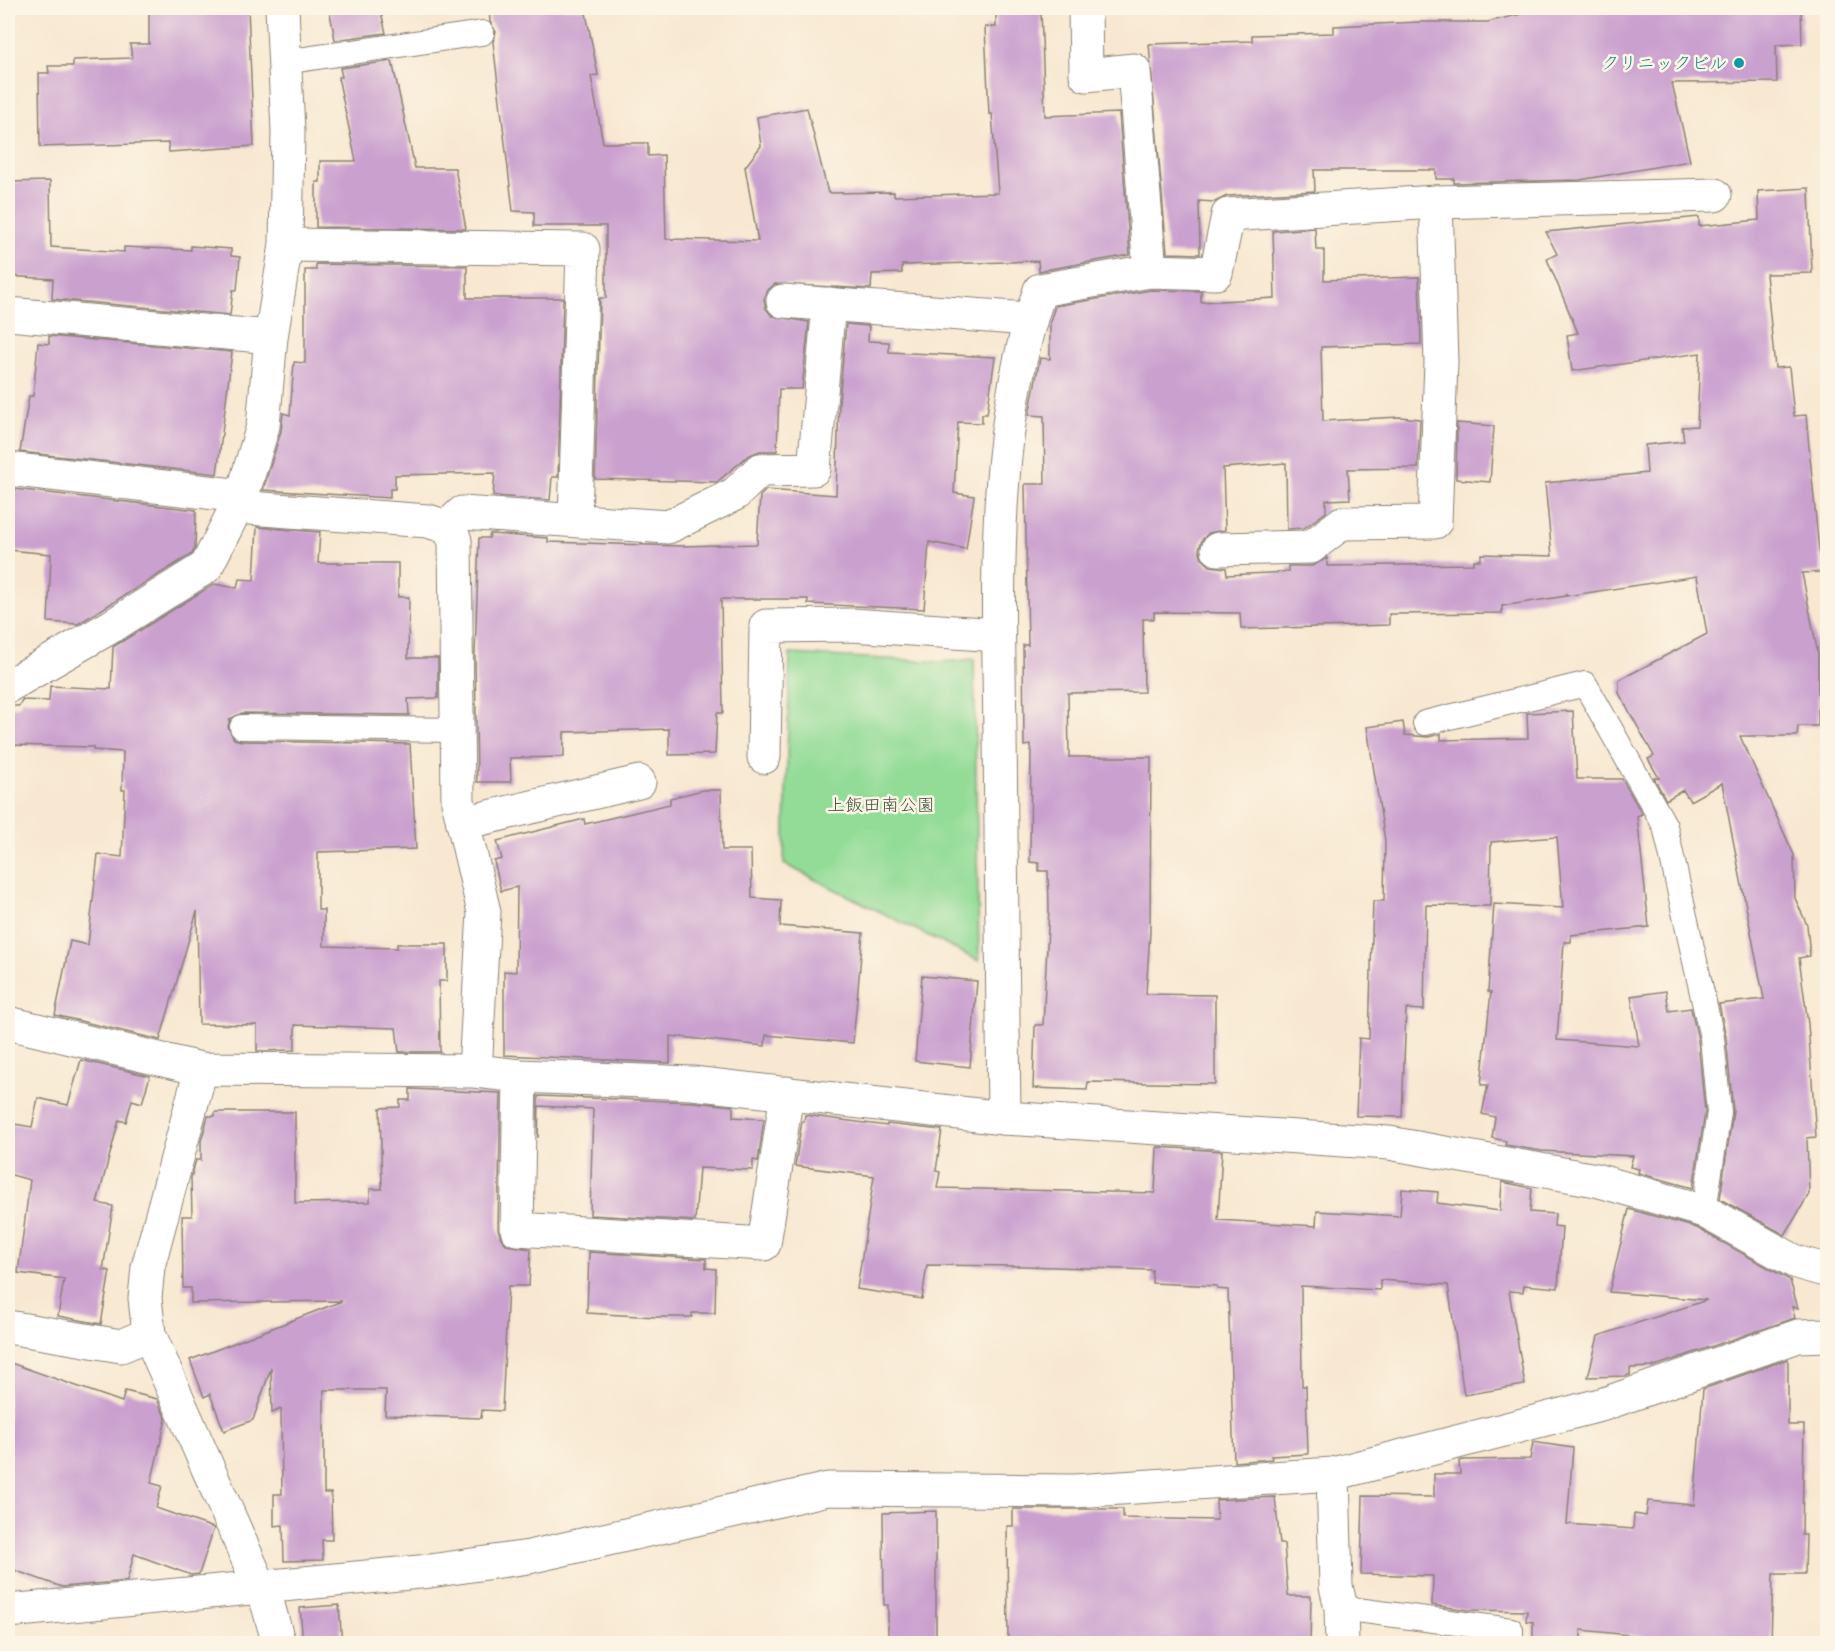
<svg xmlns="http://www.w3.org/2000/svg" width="1835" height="1651" font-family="Pangolin,'Klee One',sans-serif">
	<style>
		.green { fill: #93dc97; stroke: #587c5a; stroke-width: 1.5 }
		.building { fill: #caa0cf }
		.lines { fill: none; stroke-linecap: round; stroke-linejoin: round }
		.service-casing { stroke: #8a8276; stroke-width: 26 }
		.minor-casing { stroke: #8a8276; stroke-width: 35 }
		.service { stroke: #fff; stroke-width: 24 }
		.minor { stroke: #fff; stroke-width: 33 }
		.culture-dot { fill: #0f9aa8; stroke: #fcf5e5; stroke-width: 2 }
		.labels { text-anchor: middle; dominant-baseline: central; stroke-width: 5; stroke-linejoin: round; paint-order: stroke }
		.culture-label { font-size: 18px; fill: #0d838f; stroke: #fcf5e5; text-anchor: end }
		.park-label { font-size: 18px; fill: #405641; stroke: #fcf5e5 }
	</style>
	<rect width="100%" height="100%" fill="#fcf5e5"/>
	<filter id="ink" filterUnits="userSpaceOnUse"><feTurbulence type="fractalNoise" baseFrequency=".0167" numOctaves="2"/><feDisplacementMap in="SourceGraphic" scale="12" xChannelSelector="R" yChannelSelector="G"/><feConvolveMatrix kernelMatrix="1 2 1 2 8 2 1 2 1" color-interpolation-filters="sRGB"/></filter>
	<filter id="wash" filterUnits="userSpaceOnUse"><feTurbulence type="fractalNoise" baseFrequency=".008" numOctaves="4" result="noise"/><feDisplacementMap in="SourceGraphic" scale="24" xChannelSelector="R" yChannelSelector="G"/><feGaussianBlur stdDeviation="1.35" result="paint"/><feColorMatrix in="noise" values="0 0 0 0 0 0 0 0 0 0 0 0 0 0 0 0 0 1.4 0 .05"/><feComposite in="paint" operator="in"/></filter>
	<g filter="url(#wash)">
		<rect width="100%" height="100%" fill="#f8e8d1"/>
		<polygon class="green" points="790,654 941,662 974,659 979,961 784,864"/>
		<g id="blocks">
			<g class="building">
				<polygon points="149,8 248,8 254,146 169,152 168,143 40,147 39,73 49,73 48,66 73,66 73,60 132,58 130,44 149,44"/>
				<polygon points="329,8 380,8 386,33 335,40"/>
				<polygon points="489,8 585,8 598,75 591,76 603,143 648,143 648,156 664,155 666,239 758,241 745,167 761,146 757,117 807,108 828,193 894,192 894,196 998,193 992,114 989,114 985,27 996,27 996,14 1041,12 1045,116 1119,113 1130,255 1039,271 1038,261 902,265 902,273 872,274 871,289 775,284 768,290 764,299 766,309 772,316 809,322 802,389 779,389 777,451 760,451 748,456 717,482 595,479 600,298 606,298 606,226 534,226 534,212 513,211 493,42 496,32 490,22"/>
				<polygon points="1546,8 1801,8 1802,44 1776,45 1777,82 1672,83 1690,161 1580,180 1454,183 1454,179 1436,179 1436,170 1314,170 1315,191 1227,196 1215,202 1199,201 1200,254 1167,253 1149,44 1252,41 1252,35 1334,33 1334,26 1420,22 1488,22"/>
				<polygon points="392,61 415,168 455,168 466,229 316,227 316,182 320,182 320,161 356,161 338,77 342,77 340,68"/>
				<polygon points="50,181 51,247 124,252 124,247 191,250 191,246 231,249 231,256 240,257 237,290 233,290 230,315 52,299 53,279 8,276 8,182"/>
				<polygon points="1809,188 1812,273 1766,274 1775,368 1789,367 1794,416 1806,415 1821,572 1802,573 1818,654 1818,726 1798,726 1797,736 1740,736 1794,855 1795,898 1807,925 1810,956 1799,958 1808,1024 1816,1137 1807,1138 1809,1194 1785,1235 1720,1199 1733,1111 1726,1037 1719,1004 1764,999 1722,783 1690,801 1683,790 1666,800 1654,778 1659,778 1648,759 1654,756 1619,693 1619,680 1707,634 1697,576 1567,596 1566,593 1566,596 1502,606 1502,613 1389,614 1389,625 1241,629 1240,613 1154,612 1154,619 1143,619 1144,692 1068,693 1069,757 1151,757 1150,932 1146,994 1215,995 1215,1084 1088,1082 1087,1090 1033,1088 1035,1025 1043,1025 1049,908 1048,871 1039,871 1039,863 1030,862 1031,745 1024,746 1023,645 1028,645 1025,484 1045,484 1044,416 1029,415 1040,358 1050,359 1050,322 1055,306 1151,290 1201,291 1201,302 1275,298 1273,231 1315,228 1316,250 1324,250 1324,280 1419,277 1421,344 1321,347 1323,421 1400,417 1420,419 1418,468 1348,469 1350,499 1326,500 1326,512 1304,528 1287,529 1286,463 1223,468 1225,530 1209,533 1202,540 1199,549 1202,558 1210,566 1226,568 1227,575 1288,572 1288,566 1312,566 1327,558 1327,566 1473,564 1474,560 1481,560 1481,554 1552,556 1545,483 1647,473 1645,445 1684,441 1682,427 1697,426 1700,353 1572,371 1567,335 1578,333 1547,259 1557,254 1546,232 1699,217 1699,226 1759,220 1758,191"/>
				<polygon points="316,264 467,266 467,298 563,298 558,477 552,477 550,500 493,496 495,473 395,475 395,489 390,489 390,498 263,490 281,431 283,413 290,415 294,362 305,363 305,270 316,270"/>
				<polygon points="846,324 869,326 868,341 889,342 889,352 995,357 987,414 982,414 982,423 958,422 954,493 974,496 966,549 929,542 924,609 808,604 808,599 721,599 723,713 717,713 715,754 669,755 669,729 564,732 564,757 510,758 511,782 477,782 475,654 479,538 489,538 490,534 548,538 548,542 682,546 757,544 760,496 766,490 836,495 839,402"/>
				<polygon points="49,336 232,352 217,474 20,452 29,396 33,396 38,343 49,344"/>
				<polygon points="1457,423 1494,426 1490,482 1456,479"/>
				<polygon points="14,489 196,510 195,548 192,554 78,624 48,622 51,554 8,550 8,508 11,508"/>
				<polygon points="257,527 320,532 318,563 398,563 398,597 409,597 408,658 438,658 438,698 408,699 409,715 242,713 230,719 228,727 234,739 242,741 410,744 416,849 318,852 318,910 324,910 324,946 397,948 397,944 447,944 447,981 439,981 440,1052 399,1052 396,1028 295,1025 295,1050 257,1051 257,1025 199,1024 197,911 160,1040 55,1015 70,941 88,945 98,854 122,857 125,790 122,790 123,752 93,750 93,747 8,745 8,706 19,706 22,700 49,701 50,686 111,689 113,647 214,584 237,588 239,579 254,580"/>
				<polygon points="1573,711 1577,779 1622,779 1642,814 1637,816 1649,927 1571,935 1571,942 1564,942 1557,1040 1639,1046 1631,996 1666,991 1669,1011 1691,1008 1698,1040 1705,1112 1693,1188 1638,1173 1639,1169 1630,1167 1633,1156 1542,1151 1505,1145 1506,1141 1492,1138 1495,1117 1482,1114 1488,1085 1481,1085 1491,992 1488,992 1494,904 1563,908 1557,837 1491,842 1490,906 1426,905 1424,1010 1406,1009 1402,1117 1356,1116 1359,1038 1369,1039 1373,901 1384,901 1385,841 1367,727 1403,722 1405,735 1428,737 1441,734 1441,740 1528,738 1527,713"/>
				<polygon points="703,790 721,790 722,850 751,850 752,898 781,900 780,926 863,933 853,1043 766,1035 765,1046 670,1036 670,1063 504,1055 504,971 516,972 517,887 501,891 494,861 502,859 497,841 584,819 585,824 670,804 670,798"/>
				<polygon points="922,976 977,981 970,1067 915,1061"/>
				<polygon points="81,1060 150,1076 142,1103 132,1100 126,1122 119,1120 97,1203 113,1206 103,1270 110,1271 101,1324 58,1316 64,1279 18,1273 30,1180 8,1174 8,1123 32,1127 38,1098 68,1105"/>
				<polygon points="410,1089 501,1093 498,1229 501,1238 507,1245 531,1249 529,1286 508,1286 502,1411 482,1410 481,1418 385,1415 386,1390 324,1390 324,1493 331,1493 332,1540 322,1540 323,1560 284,1561 283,1525 274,1526 274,1494 282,1494 281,1409 272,1413 271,1368 253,1420 224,1431 210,1394 204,1397 190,1360 342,1301 191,1303 191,1288 183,1288 182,1216 192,1216 191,1178 196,1160 201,1160 201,1141 208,1116 215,1116 215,1112 295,1112 295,1203 370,1202 370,1189 382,1189 380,1108 400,1107 400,1100 410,1100"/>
				<polygon points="538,1096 694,1102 733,1106 733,1117 764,1119 758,1161 753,1160 753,1170 699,1168 695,1221 590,1215 593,1109 539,1106 538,1138"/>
				<polygon points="805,1115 887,1126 887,1124 942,1130 936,1171 940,1172 937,1188 1155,1193 1157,1147 1222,1151 1218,1220 1316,1226 1317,1211 1400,1216 1402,1189 1438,1192 1437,1203 1500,1211 1502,1182 1532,1188 1530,1212 1555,1214 1554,1226 1562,1227 1558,1288 1524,1285 1523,1292 1509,1291 1525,1385 1464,1395 1448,1285 1380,1280 1380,1290 1301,1286 1302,1386 1306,1386 1308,1454 1271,1456 1272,1459 1234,1462 1228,1290 1217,1289 1217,1286 1152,1283 1152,1270 1023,1266 927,1265 922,1299 857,1289 874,1176 795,1166 802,1121 804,1121"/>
				<polygon points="1629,1209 1697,1228 1790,1280 1798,1308 1792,1307 1795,1318 1652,1367 1630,1368 1630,1375 1626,1376 1588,1377 1598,1336 1707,1300 1609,1292"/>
				<polygon points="589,1252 706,1259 706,1268 716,1269 715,1313 692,1313 692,1317 656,1317 587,1313"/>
				<polygon points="1788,1359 1788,1425 1804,1425 1802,1535 1806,1535 1805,1574 1773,1574 1771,1644 1719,1644 1581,1630 1581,1644 1533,1644 1533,1622 1526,1621 1527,1611 1468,1610 1432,1605 1433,1576 1361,1574 1363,1496 1434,1497 1434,1474 1460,1474 1459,1461 1463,1460 1530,1459 1533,1442 1573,1448 1567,1524 1633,1529 1634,1514 1646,1516 1648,1501 1694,1505 1703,1389"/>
				<polygon points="8,1362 122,1402 125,1391 157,1399 166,1419 151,1483 162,1486 156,1508 214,1528 199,1574 191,1575 134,1554 127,1581 62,1587 8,1568"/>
				<polygon points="1275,1497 1280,1544 1284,1544 1288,1596 1311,1596 1310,1644 1008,1644 1007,1526 1013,1526 1013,1509 1123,1509 1123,1518 1217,1520 1216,1500"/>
				<polygon points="936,1511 936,1644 888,1644 888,1605 884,1605 883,1513"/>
				<polygon points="339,1605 342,1644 303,1644 300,1608"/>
			</g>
		</g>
	</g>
	<g filter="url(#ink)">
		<use href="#blocks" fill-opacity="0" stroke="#8a8276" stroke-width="1.5"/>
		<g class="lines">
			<g class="service-casing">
				<g id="service">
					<polyline points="284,62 482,33"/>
					<polyline points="1425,723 1585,684 1665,826 1712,1038 1719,1112 1704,1211"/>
					<polyline points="242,727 457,730"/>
					<polyline points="1341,1608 1511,1630 1511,1644"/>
				</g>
			</g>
			<g class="minor-casing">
				<g id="minor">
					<polyline points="1085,8 1086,75 1134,70 1150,271"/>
					<polyline points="286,245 583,249 575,520"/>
					<polyline points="783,301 1029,319"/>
					<polyline points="8,314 271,337"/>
					<polyline points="8,469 242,496"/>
					<polyline points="235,507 428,521 447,527 462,513 668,527 735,494 760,470 814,469 829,304"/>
					<polyline points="447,527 455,540 458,801 484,912 475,1071"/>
					<polyline points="1218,549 1311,547 1342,523 1435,522 1441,362 1436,202"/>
					<polyline points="8,686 112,626 206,567 242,496 263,426 271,337 286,245 288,131 282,8"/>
					<polyline points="764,757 766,626 852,625 998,635"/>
					<polyline points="463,823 639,782"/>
					<polyline points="8,1023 201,1069 475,1071 520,1076 692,1083 1004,1118 1389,1143 1596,1180 1704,1211 1796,1262 1828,1271"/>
					<polyline points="201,1069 148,1267 145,1298 149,1334 268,1605 279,1644"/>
					<polyline points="520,1076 517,1229 764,1244 787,1093"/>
					<path d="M 1004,1118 C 1003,990 1001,862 1000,734 C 998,586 991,431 1040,290 L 1150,271 L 1216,273 L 1228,215 L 1436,202 L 1715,195"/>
					<polyline points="8,1327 121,1346 149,1334"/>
					<polyline points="1333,1474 1336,1586 1341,1608 1342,1644"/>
					<polyline points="8,1611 430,1571 529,1557 828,1489 1075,1491 1333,1474 1604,1404 1798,1336 1828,1335"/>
				</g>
			</g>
			<use href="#service" class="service"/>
			<use href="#minor" class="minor"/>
		</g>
	</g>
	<circle class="culture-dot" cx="1739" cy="63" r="6"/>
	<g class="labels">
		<g class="culture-label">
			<text x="1727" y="63">クリニックビル</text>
		</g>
		<g class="park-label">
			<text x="881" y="805">上飯田南公園</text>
		</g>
	</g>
	<rect width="1835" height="1651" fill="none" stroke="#fcf5e5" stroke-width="30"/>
</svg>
